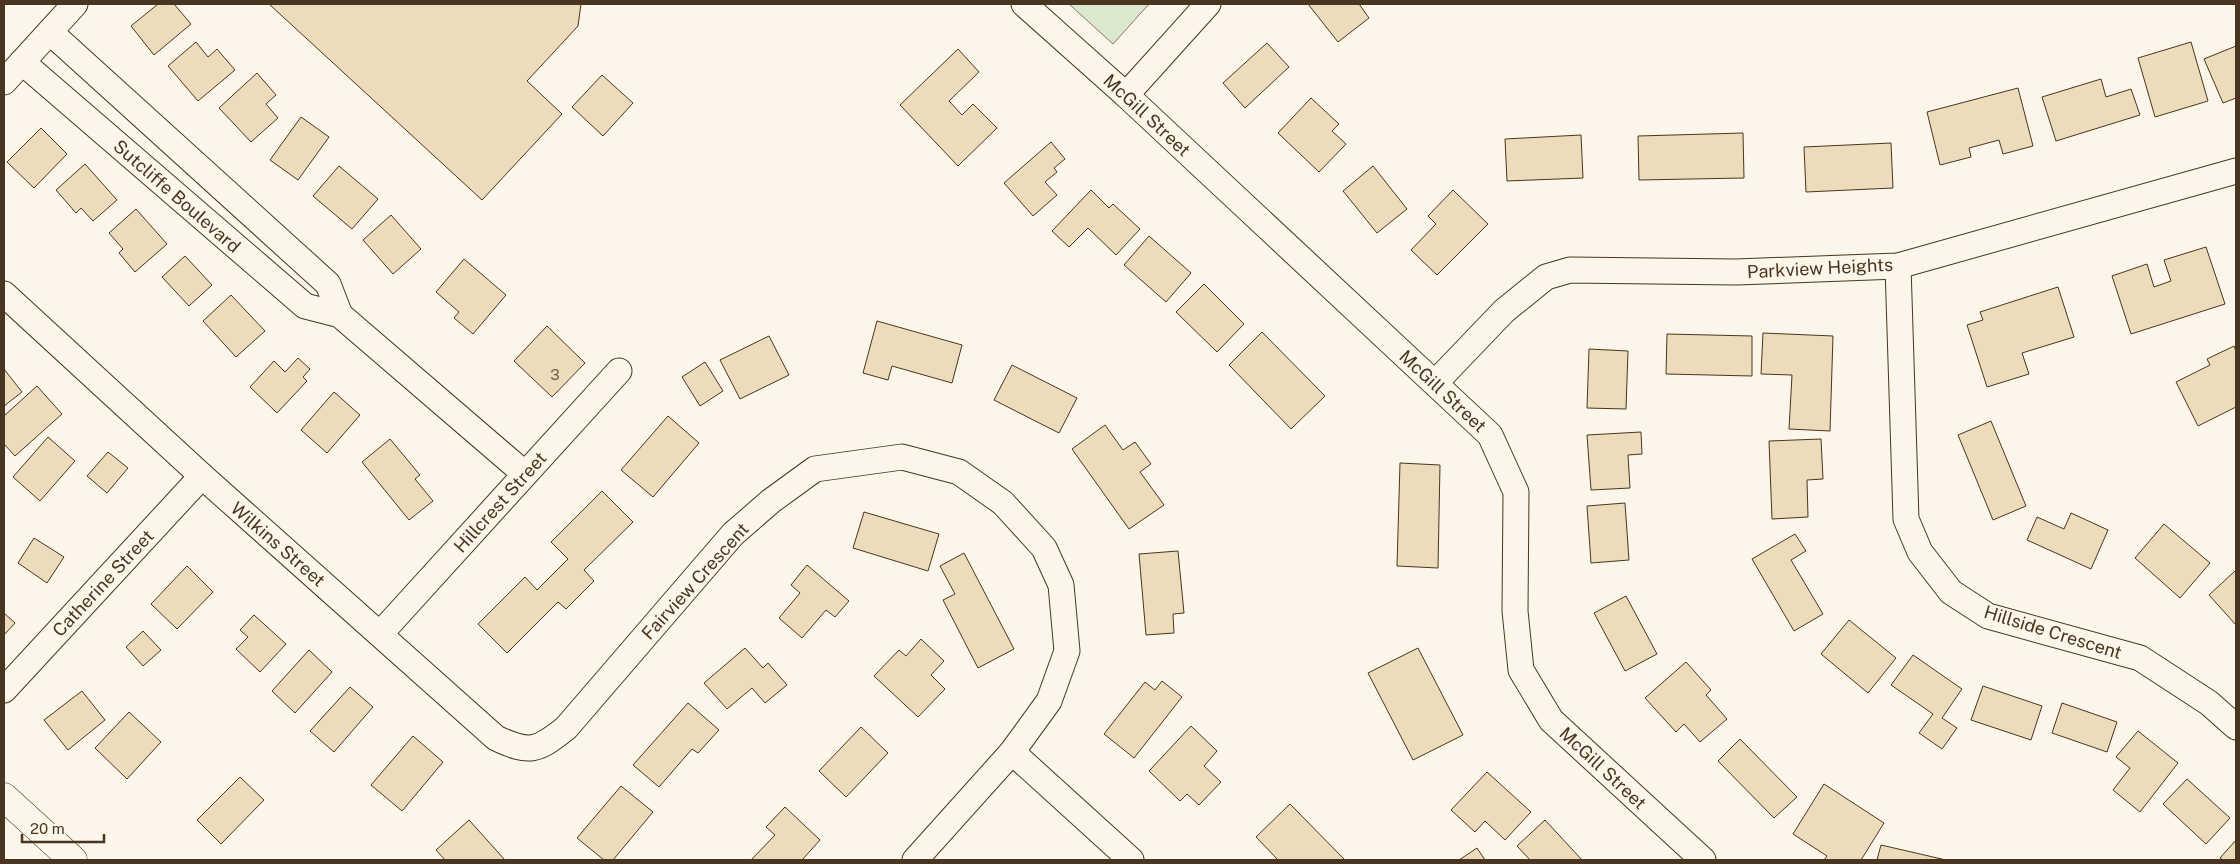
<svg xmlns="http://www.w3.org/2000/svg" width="2240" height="864" font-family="'Public Sans',sans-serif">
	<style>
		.green { fill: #dce7d0; stroke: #887966 }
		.building { fill: #ecdcbc; stroke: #4a3520 }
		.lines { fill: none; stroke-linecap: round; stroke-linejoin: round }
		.street-casing { stroke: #4a3520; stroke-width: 27 }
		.primary-casing { stroke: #4a3520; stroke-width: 29 }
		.street { stroke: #fbf6e9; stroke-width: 25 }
		.primary { stroke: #fbf6e9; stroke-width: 28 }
		.labels { text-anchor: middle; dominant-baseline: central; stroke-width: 4; stroke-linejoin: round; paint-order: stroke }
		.number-label { font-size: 15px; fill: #725f47 }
		.street-label { font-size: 18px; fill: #4a3520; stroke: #fbf6e9 }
	</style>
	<rect width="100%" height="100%" fill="#fbf6e9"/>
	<polygon class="green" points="1069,4 1149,4 1113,44"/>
	<g class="building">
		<polygon points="158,4 174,4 191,24 154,55 131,26"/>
		<polygon points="269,4 581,4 578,26 527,81 562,114 482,200"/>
		<polygon points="1308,4 1359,4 1369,18 1338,42"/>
		<polygon points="196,42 208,57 217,49 235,70 198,101 168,66"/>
		<polygon points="2191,42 2208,101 2155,117 2138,58"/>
		<polygon points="1267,43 1289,67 1245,108 1223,83"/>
		<polygon points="2236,46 2236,98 2223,103 2204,59"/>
		<polygon points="958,49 979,72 949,101 962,115 973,104 997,128 958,166 900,105"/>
		<polygon points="257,73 276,95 266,104 278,118 251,142 219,108"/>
		<polygon points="602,75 633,103 603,136 572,107"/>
		<polygon points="2101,79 2106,97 2131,89 2140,115 2056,141 2042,97"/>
		<polygon points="2018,88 2033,146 2003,154 1999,140 1969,148 1971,157 1940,165 1927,112"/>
		<polygon points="1311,98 1339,124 1332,131 1346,144 1319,172 1278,133"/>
		<polygon points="301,117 329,137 298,180 270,160"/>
		<polygon points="41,128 67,154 34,188 7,162"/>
		<polygon points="1743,133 1744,178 1639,180 1638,136"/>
		<polygon points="1581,135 1583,178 1507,181 1505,139"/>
		<polygon points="1051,142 1065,159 1054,168 1057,172 1045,182 1057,195 1033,216 1004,183"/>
		<polygon points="1891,143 1893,188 1806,192 1804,147"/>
		<polygon points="85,164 117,200 93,221 81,208 76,213 56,190"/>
		<polygon points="339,166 378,199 352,229 313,196"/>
		<polygon points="1373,166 1407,209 1377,233 1343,191"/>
		<polygon points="1091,190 1109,208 1113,204 1140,229 1116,255 1088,228 1069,247 1052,231"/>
		<polygon points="1453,190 1488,224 1437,275 1411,250 1436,224 1428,216"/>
		<polygon points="136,209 167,244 135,272 119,253 123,249 109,233"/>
		<polygon points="391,215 421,249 393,274 363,240"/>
		<polygon points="1149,236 1191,273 1166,302 1124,265"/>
		<polygon points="2206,247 2225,304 2131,334 2112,276 2147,264 2154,287 2171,281 2164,260"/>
		<polygon points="185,256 212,285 189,306 162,277"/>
		<polygon points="464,259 506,295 473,334 454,318 459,312 436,292"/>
		<polygon points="1204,284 1244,324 1217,352 1176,312"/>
		<polygon points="2058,287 2074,337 2022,353 2029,374 1987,387 1967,325 1983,320 1980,312"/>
		<polygon points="231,295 265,331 236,357 203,321"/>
		<polygon points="877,321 962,345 952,383 892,366 888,380 863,373"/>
		<polygon points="547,326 585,363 552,397 514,361"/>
		<polygon points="1262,332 1325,396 1291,429 1229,365"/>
		<polygon points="1763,333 1833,336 1830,431 1789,429 1792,375 1761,374"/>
		<polygon points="1667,334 1752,336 1752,376 1666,374"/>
		<polygon points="769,336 789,375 740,399 720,360"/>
		<polygon points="2234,346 2236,351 2236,407 2198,426 2176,382 2210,365 2207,359"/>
		<polygon points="1589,349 1628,351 1626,409 1587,408"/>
		<polygon points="298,358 310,369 303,377 307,381 277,413 250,387 274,361 285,372"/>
		<polygon points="705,362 723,391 700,406 682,377"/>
		<polygon points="1012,365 1077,398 1059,433 994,400"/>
		<polygon points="4,369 22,392 4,406"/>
		<polygon points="37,386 62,414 15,456 4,444 4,416"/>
		<polygon points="334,392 360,415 327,453 301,430"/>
		<polygon points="668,416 699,443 653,497 621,470"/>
		<polygon points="1991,421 2026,506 1993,520 1958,435"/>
		<polygon points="1105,425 1123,450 1135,442 1151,464 1140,472 1164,505 1129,529 1072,449"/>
		<polygon points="1641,432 1642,454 1628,455 1630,488 1591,490 1587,435"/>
		<polygon points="48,437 75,461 40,501 13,477"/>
		<polygon points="390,439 420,475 415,479 433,501 409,520 362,462"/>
		<polygon points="1821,439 1823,479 1807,480 1808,517 1772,519 1769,441"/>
		<polygon points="108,452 128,468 107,493 87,476"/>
		<polygon points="1400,463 1440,465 1438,568 1397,566"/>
		<polygon points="602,491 633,522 584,570 594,581 566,609 558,602 507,653 478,624 525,577 537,590 568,559 551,542"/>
		<polygon points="1625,503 1629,560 1591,563 1587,506"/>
		<polygon points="864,512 939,534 928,571 853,548"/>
		<polygon points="2071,513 2108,530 2091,569 2027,540 2037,517 2064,529"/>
		<polygon points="2164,524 2210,563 2180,598 2135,558"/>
		<polygon points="1795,534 1806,551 1791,560 1823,614 1794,631 1752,559"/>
		<polygon points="34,538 64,557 47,583 18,563"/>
		<polygon points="1178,551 1184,613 1173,614 1174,633 1146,635 1139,554"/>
		<polygon points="964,553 1014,649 978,668 943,600 955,594 940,566"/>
		<polygon points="807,565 849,601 835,617 826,610 802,638 779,618 800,593 791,585"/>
		<polygon points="187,566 213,592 177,629 151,604"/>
		<polygon points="2235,571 2236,573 2236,625 2209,595"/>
		<polygon points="1626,596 1657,654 1625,671 1594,613"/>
		<polygon points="4,613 15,623 4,635"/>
		<polygon points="254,615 286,644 260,672 236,649 248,637 240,630"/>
		<polygon points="1849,620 1896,658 1868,693 1821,654"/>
		<polygon points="143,631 161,650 143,666 126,647"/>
		<polygon points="921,639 944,661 931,675 945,689 918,717 874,676 899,650 906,656"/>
		<polygon points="745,648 763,668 768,663 787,685 765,703 752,688 727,709 704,683"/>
		<polygon points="1418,648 1463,735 1413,760 1368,673"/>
		<polygon points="309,650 332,672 295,713 272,691"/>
		<polygon points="1913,655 1962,689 1942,718 1957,728 1942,749 1919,733 1933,714 1891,685"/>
		<polygon points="1686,662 1711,690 1706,695 1727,719 1700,742 1684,724 1676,732 1645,698"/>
		<polygon points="1162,681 1182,697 1134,758 1104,734 1145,682 1155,690"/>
		<polygon points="1983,686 2042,706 2031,740 1971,720"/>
		<polygon points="350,687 373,707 334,752 310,731"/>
		<polygon points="82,691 105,720 68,750 44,720"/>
		<polygon points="688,703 719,730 698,753 692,749 659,787 633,765"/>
		<polygon points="2062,703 2117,722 2107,752 2052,733"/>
		<polygon points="129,712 161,742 127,779 95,748"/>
		<polygon points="1191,726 1217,751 1204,766 1221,782 1199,805 1187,794 1180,801 1149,771"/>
		<polygon points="861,727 888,753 846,797 819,771"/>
		<polygon points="2138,731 2178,763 2140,812 2113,790 2130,768 2116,757"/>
		<polygon points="413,736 443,762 402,811 371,785"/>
		<polygon points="1740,739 1797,797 1774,818 1718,761"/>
		<polygon points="1487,772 1531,812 1505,840 1485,821 1475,832 1451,810"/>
		<polygon points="240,777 264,800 221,844 197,820"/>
		<polygon points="2187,779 2230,818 2206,844 2163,804"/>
		<polygon points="1824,784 1884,823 1861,860 1824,860 1827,856 1793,834"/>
		<polygon points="621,786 653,812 613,860 604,860 577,838"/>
		<polygon points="1290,804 1345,860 1278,860 1256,837"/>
		<polygon points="785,807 820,840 802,860 751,860 775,835 766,827"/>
		<polygon points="469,820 505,860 445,860 436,850"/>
		<polygon points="1545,820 1582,860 1530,860 1517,846"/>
		<polygon points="2236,840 2236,860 2223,860 2220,858"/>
		<polygon points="1881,845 1946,860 1877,860"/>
		<polygon points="1477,848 1485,860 1459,860"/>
	</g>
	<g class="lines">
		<g class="street-casing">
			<g id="street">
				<polyline points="1024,4 1126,95 1490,435 1516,492 1515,611 1521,670 1551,720 1703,860"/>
				<polyline points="50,32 328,284 340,315"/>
				<polyline points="22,62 305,306 340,315 525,474"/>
				<polyline points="4,82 75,4"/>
				<polyline points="1126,95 1208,4"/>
				<polyline points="1898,266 1906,519 1920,552 1951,592 1988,616 2140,658 2209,703 2236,727"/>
				<path d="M 4,294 L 202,476 L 496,738 C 530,754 537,751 566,728 L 733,534 L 771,501 L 815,469 L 902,457 L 959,472 L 1003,503 L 1044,548 L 1061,585 L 1067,651 L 1049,701 L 1012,752 L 915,860"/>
				<polyline points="1435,383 1504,311 1546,277 1570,270 1736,272 1898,266 2236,171"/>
				<polyline points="380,634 619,371"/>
				<polyline points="4,690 202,476"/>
				<polyline points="1012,752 1131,860"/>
			</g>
		</g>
		<g class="primary-casing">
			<polyline id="primary" points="4,797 73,860"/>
		</g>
		<use href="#street" class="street"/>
		<use href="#primary" class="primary"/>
	</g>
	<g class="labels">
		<g class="number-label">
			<text x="555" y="374">3</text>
		</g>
		<g class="street-label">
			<text transform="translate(1147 115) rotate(43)">McGill Street</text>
			<text transform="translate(177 196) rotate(41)">Sutcliffe Boulevard</text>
			<text transform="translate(1820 268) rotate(-3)">Parkview Heights</text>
			<text transform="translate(1443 391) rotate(43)">McGill Street</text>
			<text transform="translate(500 502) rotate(-48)">Hillcrest Street</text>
			<text transform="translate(278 544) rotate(41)">Wilkins Street</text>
			<text transform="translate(695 581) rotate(-48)">Fairview Crescent</text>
			<text transform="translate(103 583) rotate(-47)">Catherine Street</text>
			<text transform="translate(2053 632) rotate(17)">Hillside Crescent</text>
			<text transform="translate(1603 768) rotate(43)">McGill Street</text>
		</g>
	</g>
	<rect width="2240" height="864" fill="none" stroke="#4a3520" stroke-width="10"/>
	<path d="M22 834v8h82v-8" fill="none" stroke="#4a3520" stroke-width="2.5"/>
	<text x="30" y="834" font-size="15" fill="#4a3520" stroke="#fbf6e9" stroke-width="4" paint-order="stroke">20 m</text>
</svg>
